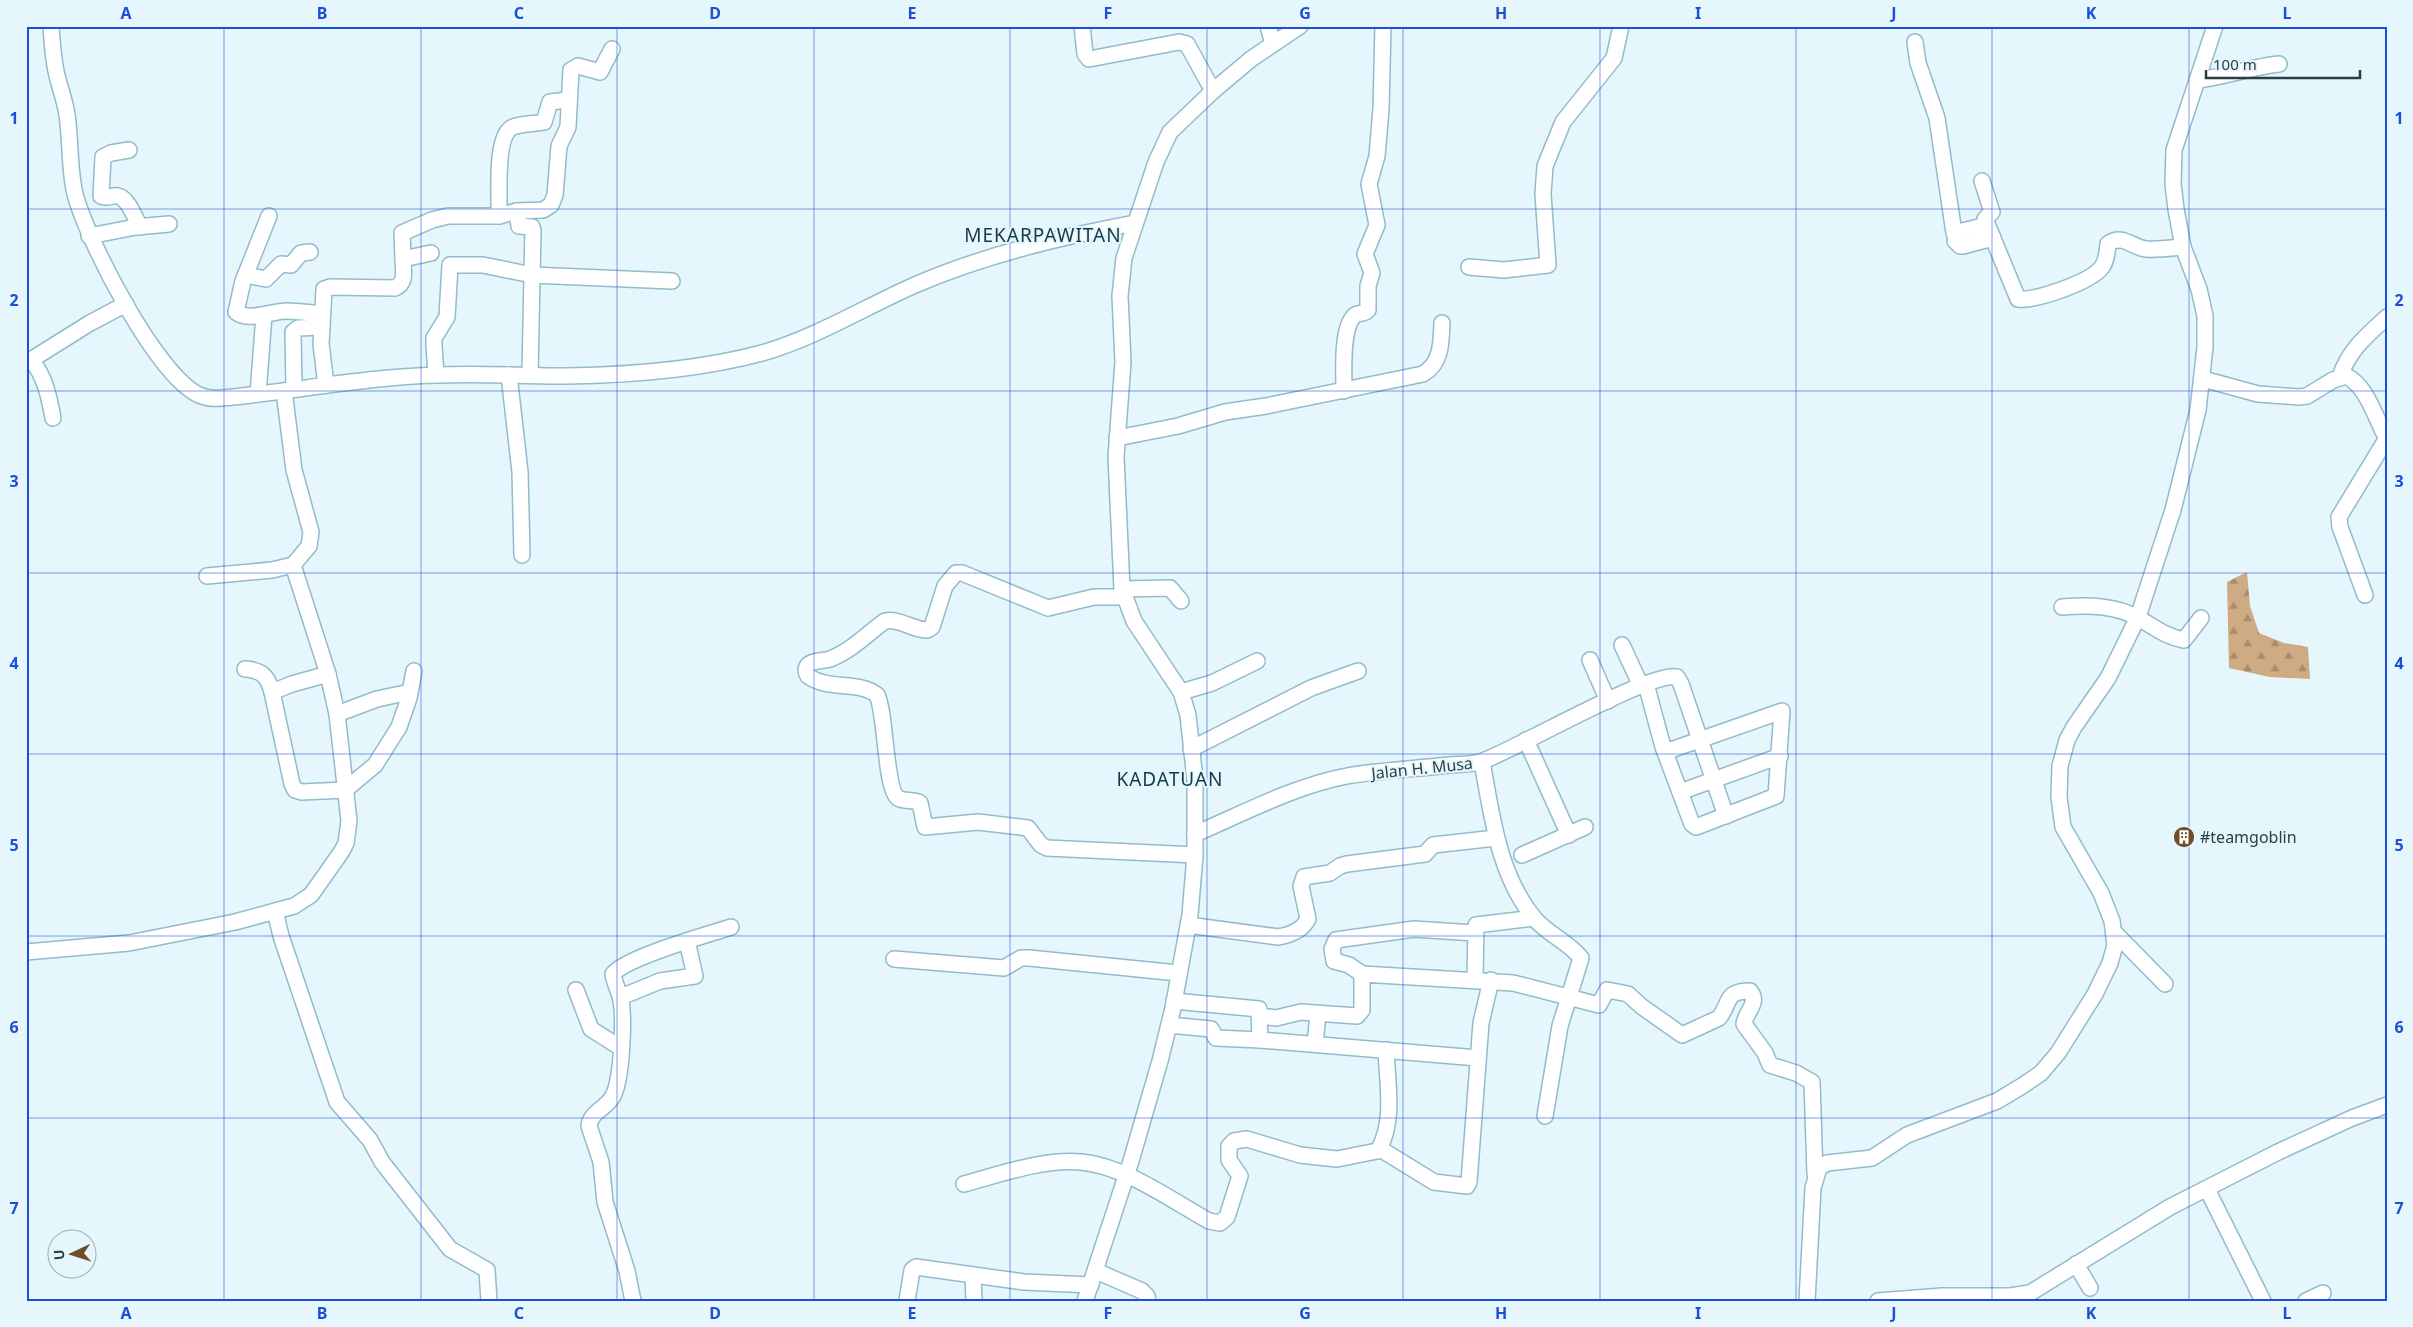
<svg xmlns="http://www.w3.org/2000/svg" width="2413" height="1327" font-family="'Noto Sans',sans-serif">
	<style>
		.forest { fill: url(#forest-firs) }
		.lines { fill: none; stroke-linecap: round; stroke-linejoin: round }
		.minor-casing { stroke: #93bbcb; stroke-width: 18 }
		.minor { stroke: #fff; stroke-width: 15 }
		.grid { fill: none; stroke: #1d4ed8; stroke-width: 1; stroke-opacity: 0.55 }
		.labels { text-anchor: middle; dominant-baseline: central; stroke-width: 4; stroke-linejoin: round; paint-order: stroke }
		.street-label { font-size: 16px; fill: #2c3d43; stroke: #e6f6fd }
		.poi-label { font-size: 16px; fill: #2c3d43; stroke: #e6f6fd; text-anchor: start }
		.quarter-label { font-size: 19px; letter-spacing: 1px; fill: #133a47; stroke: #e6f6fd }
		.neatline { fill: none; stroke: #1d4ed8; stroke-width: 2 }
		.grid-label { font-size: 16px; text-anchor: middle; font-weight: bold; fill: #1d4ed8 }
	</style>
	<defs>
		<pattern id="forest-firs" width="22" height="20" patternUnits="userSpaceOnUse" patternTransform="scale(1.25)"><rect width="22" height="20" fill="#cfab84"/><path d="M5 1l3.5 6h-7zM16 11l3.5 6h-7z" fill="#a88c6e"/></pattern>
	</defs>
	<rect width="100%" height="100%" fill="#e6f6fd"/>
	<polygon class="forest" points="2247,572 2250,606 2259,633 2284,643 2308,647 2310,679 2270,677 2229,668 2227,582"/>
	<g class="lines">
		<g class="minor-casing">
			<g id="minor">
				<path d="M 51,26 C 52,41 53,57 56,71 C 59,86 65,100 67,115 C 71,142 69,169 75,194 C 87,240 156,375 199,395 C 210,400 221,398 233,397 C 301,390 369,377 437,375 C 480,373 524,376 567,376 C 632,375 699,370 762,353 C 815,338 865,307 915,285 C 984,255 1061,237 1135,223"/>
				<polyline points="1082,26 1085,54 1089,59 1179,42 1187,44 1213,91"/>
				<polyline points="1268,26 1273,44"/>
				<polyline points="1915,42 1918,63 1937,118 1954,233 1987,225"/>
				<path d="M 2197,80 C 2225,77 2250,67 2279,64"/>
				<path d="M 129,150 L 111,153 L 103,157 L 101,196 C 107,199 111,195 118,196 C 128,198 135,218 140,227"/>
				<path d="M 1982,181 L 1992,212 L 1985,219 L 2018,299 C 2036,301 2091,282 2102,267 C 2107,260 2107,252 2108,244 C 2122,233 2133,248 2146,249 C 2158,250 2171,248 2183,247"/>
				<path d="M 269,216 L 243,281 L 236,312 C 249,322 272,311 286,311 C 298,311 310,313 322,314"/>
				<path d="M 499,216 C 500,197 494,135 513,127 C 523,123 534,124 544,122 L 550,102 L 568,100"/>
				<polyline points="89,236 136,227 169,224"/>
				<polyline points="1955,241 1960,246 1963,246 1993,238"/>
				<polyline points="403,259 402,233 432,220 448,216 499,216 517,211 543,210 551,205 555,195 559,146 568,127 571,70 578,66 600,72 612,49"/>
				<polyline points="1469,267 1504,270 1548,265 1543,194 1545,166 1563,122 1614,58 1621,26"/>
				<polyline points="246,275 266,279 281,264 291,265 301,253 310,252"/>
				<path d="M 31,359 C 45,377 49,396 53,418"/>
				<polyline points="26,363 90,323 126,304"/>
				<polyline points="436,375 434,345 434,338 447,317 450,265 483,265 532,275 533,230 532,227 519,226 517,211"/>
				<polyline points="509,375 520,472 522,555"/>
				<polyline points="530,375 532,275 672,281"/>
				<path d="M 2340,377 C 2348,351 2367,335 2387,317"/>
				<path d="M 2203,379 L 2258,394 L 2299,397 L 2307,396 L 2333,380 L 2346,376 C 2367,385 2376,420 2387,439"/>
				<path d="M 326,385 L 321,344 L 324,289 L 330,287 L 395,288 C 407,283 403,270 403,259 L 431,253"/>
				<polyline points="294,389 293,332 298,328 322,327"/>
				<path d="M 1344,391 C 1344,373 1341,329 1354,316 C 1358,312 1364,315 1368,310 L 1368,286 L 1372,273 L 1365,254 L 1377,225 L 1369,184 L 1377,156 L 1381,109 L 1383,26"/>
				<polyline points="258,394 264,315"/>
				<path d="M 1117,438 L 1178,426 L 1225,412 L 1266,406 L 1423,374 C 1442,363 1441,342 1442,323"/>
				<polyline points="207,576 272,570 293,565"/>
				<polyline points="1122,589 1170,588 1181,601"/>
				<polyline points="2365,595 2340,527 2339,517 2387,438"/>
				<path d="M 1125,597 L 1094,597 L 1048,608 L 962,573 L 956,573 L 945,586 L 932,627 L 927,630 C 913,630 899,618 885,621 C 867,634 851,651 830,659 C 824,661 813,660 808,665 C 805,669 806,673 808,676 C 829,691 857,680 877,695 C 886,713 885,789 898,798 C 904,802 914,799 920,803 L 925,827 L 978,822 L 1028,828 L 1041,845 L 1047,848 L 1195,855"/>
				<path d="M 2062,607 C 2088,605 2115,605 2138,618 C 2153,626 2166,637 2184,640 L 2201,618"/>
				<polyline points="1622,645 1641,686"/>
				<polyline points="1590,660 1608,701"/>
				<path d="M 245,669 C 261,670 268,676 272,692"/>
				<polyline points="328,674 292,684 272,692 292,784 295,790 302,792 345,790 375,765 399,727 409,698 414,671"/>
				<polyline points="1646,684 1663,747 1692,824 1696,827 1776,796 1782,711 1665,752"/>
				<polyline points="1181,692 1212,683 1257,661"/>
				<polyline points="337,714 377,699 410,692"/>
				<polyline points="1526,740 1569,835"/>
				<polyline points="1191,749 1311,688 1358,671"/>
				<path d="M 1482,762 C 1492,815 1498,874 1534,918 C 1547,934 1569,942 1581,958 L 1560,1026 L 1545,1116"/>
				<polyline points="1680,792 1780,756"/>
				<path d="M 1195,834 C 1244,813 1294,786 1347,776 C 1381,770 1415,769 1449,765 C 1460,764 1473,765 1483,761 C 1518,748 1651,671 1677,677 L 1681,684 L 1726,816"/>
				<polyline points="1522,855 1585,827"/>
				<polyline points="275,911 281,936 337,1102 370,1140 382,1162 450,1249 487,1270 489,1301"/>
				<path d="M 1188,925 L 1278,937 C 1290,935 1302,931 1308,919 L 1301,886 L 1304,877 L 1330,873 L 1340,866 L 1347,864 L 1425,854 L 1433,845 L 1496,838"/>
				<polyline points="2115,933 2165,984"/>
				<polyline points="26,952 129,943 235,922 294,906 311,895 342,851 346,843 349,821 337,714 328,674 293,565 309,546 311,532 294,470 284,391"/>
				<polyline points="894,959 1004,968 1021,958 1029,958 1178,973"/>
				<polyline points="1362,974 1349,965 1334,961 1332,949 1336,940 1414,929 1475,933"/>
				<polyline points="1475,979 1476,925 1534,918"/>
				<polyline points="576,990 591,1029 621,1048"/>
				<polyline points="621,997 660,981 695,976 687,941"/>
				<polyline points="1174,1001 1259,1009 1260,1040 1478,1058"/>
				<path d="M 1260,1016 L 1276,1018 L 1301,1012 L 1357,1016 L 1362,1010 L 1362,974 L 1513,983 L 1599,1005 L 1607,990 L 1628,994 L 1641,1006 L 1682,1035 L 1719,1018 C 1731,1003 1724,991 1750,991 C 1760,1003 1745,1012 1744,1024 L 1765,1053 L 1770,1065 L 1796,1073 L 1812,1082 L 1815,1174"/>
				<polyline points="1169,1025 1211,1029 1216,1038 1260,1040"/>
				<polyline points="1315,1044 1318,1014"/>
				<path d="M 1379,1149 C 1395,1120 1387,1082 1386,1050"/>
				<path d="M 964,1184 C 1001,1174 1042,1159 1081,1162 C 1125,1166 1171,1200 1209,1221 L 1220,1223 L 1227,1217 L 1240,1176 L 1229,1160 L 1229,1146 L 1234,1141 L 1247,1139 L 1300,1155 L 1337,1159 L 1382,1150 L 1434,1182 L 1467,1186 L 1469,1182 L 1481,1023 L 1491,980"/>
				<polyline points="2207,1189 2263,1301"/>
				<polyline points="2076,1264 2090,1288"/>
				<polyline points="1096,1271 1142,1291 1147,1296 1148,1301"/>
				<polyline points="973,1275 974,1301"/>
				<path d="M 633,1301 L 627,1271 L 605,1202 L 601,1162 L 589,1126 C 591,1111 606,1109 613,1096 C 622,1079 625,1015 620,996 C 618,989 614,982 613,974 C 627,957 707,935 731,927"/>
				<polyline points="907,1301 912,1270 916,1267 1024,1282 1091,1285"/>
				<polyline points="1085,1301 1131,1161 1160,1061 1173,1008 1190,915 1195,855 1195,780 1188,715 1181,692 1134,621 1122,589 1116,457 1123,362 1120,296 1124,258 1156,162 1170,132 1213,91 1251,59 1300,26"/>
				<polyline points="1807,1301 1813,1188 1819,1168 1827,1163 1872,1158 1907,1135 1997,1101 2022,1086 2041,1073 2058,1053 2095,994 2110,963 2115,945 2112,921 2101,893 2063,827 2059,797 2060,766 2067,740 2074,727 2108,678 2138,617 2173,510 2198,410 2205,347 2205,316 2199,289 2183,247 2176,209 2173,184 2174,150 2215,26"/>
				<polyline points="1878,1301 1942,1296 2010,1296 2030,1293 2170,1207 2278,1152 2352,1118 2387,1105"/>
				<polyline points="2306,1301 2323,1293"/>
			</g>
		</g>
		<use href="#minor" class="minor"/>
	</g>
	<path class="grid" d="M 224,26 L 224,1301M 421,26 L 421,1301M 617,26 L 617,1301M 814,26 L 814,1301M 1010,26 L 1010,1301M 1207,26 L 1207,1301M 1403,26 L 1403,1301M 1600,26 L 1600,1301M 1796,26 L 1796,1301M 1992,26 L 1992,1301M 2189,26 L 2189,1301M 26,209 L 2387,209M 26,391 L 2387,391M 26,573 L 2387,573M 26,754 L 2387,754M 26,936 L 2387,936M 26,1118 L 2387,1118"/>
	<defs>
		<g id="building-disc" transform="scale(1.125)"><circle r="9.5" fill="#704e26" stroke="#e6f6fd"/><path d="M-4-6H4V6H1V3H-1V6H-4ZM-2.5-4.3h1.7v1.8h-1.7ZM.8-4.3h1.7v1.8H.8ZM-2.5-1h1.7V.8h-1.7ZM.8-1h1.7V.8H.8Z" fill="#fff"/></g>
	</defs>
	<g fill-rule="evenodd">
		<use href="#building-disc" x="2184" y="837"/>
	</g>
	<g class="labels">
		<g class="street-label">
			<text transform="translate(1422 768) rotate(-6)">Jalan H. Musa</text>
		</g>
		<g class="poi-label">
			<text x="2200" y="837">#teamgoblin</text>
		</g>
		<g class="quarter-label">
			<text x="1043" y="235">MEKARPAWITAN</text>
			<text x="1170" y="779">KADATUAN</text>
		</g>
	</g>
	<rect width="2413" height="1327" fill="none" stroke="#e6f6fd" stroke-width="55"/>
	<g transform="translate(72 1254) rotate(266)"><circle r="24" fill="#e6f6fd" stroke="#9cacb3"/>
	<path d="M0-4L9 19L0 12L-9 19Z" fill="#704e26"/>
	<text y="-8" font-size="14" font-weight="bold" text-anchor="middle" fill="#2c3d43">U</text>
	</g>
	<path d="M2206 70v8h154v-8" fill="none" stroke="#2c3d43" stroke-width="2.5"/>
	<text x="2213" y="70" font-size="15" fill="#2c3d43" stroke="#e6f6fd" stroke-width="4" paint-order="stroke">100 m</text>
	<rect x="28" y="28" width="2358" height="1272" class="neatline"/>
	<g class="grid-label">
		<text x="126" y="19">A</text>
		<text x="322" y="19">B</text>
		<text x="519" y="19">C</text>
		<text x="715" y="19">D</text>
		<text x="912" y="19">E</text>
		<text x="1108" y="19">F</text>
		<text x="1305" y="19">G</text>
		<text x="1501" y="19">H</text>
		<text x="1698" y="19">I</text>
		<text x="1894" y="19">J</text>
		<text x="2091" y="19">K</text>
		<text x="2287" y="19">L</text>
		<text x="14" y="124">1</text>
		<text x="2399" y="124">1</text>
		<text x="14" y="306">2</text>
		<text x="2399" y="306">2</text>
		<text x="14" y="487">3</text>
		<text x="2399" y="487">3</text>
		<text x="14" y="669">4</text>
		<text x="2399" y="669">4</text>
		<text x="14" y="851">5</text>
		<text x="2399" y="851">5</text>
		<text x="14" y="1033">6</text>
		<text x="2399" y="1033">6</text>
		<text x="14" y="1214">7</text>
		<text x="2399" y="1214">7</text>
		<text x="126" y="1319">A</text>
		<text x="322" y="1319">B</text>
		<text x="519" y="1319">C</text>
		<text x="715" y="1319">D</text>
		<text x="912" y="1319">E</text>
		<text x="1108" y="1319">F</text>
		<text x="1305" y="1319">G</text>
		<text x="1501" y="1319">H</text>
		<text x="1698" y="1319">I</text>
		<text x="1894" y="1319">J</text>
		<text x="2091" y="1319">K</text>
		<text x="2287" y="1319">L</text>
	</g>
</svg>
